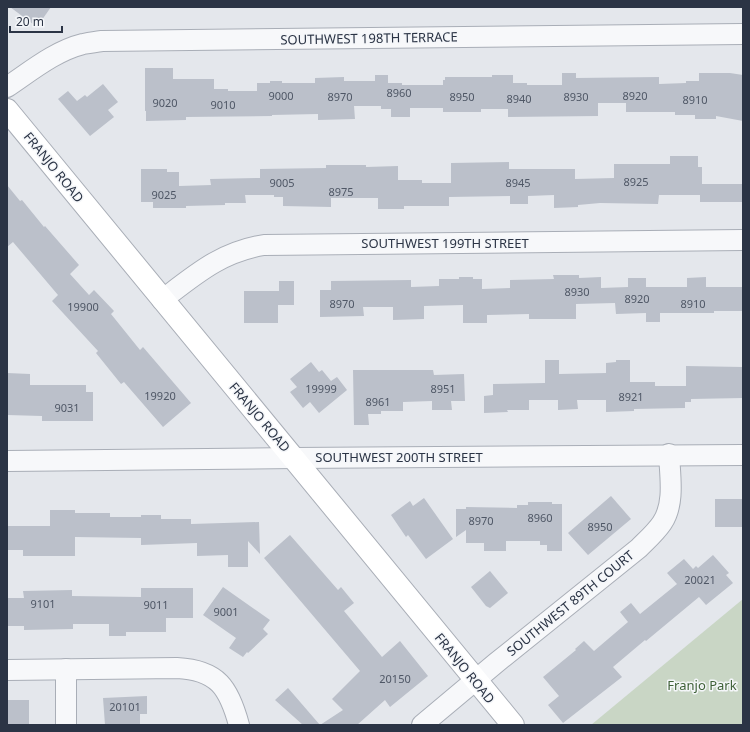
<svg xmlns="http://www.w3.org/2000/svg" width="750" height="732" font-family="'Noto Sans',sans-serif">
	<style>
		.green { fill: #c9d6c5 }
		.building { fill: #bbc0ca }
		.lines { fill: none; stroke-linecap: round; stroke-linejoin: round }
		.street-casing { stroke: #a9aeb7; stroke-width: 22 }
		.secondary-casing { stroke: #a9aeb7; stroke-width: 24 }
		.street { stroke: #f7f8fa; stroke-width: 20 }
		.secondary { stroke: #fff; stroke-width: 22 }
		.labels { text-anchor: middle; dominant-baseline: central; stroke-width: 3; stroke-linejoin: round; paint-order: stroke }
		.number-label { font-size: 11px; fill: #4f5766 }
		.street-label { font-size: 13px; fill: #2b3445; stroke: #f4f6f9 }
		.park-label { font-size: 13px; fill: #3f6138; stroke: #f4f6f9 }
	</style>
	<rect width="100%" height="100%" fill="#e4e7ec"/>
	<polygon class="green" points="743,599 743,725 591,725"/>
	<g class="building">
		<polygon points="10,7 51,7 37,27"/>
		<polygon points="145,68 173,68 173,79 214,79 214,89 228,89 228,91 257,91 257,83 270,83 270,81 282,81 282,83 315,83 315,78 344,77 344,81 375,81 375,75 388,75 388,83 402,83 402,85 443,85 443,80 445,80 445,77 492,77 492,75 513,75 513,83 527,83 527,85 562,85 562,73 576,73 576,78 659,77 659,84 686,83 686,81 699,81 699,73 730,73 743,75 743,121 716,116 716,119 695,119 695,115 675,115 675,112 626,112 626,103 598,103 598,116 508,117 508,109 481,109 481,112 443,112 443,108 410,108 410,117 391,117 391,109 381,109 381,106 354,106 355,119 318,120 318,114 272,115 272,116 186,117 186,120 146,121 146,111 145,111"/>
		<polygon points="103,84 118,102 108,110 114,117 90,136 58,99 68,91 77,101 85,95 87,97"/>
		<polygon points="670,156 698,156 698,167 702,167 702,184 743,184 743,202 700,202 700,195 659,195 658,204 600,203 578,205 578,207 554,208 554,195 528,196 528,204 510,204 510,196 449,197 449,206 404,206 404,209 378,209 378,198 331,198 331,207 283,206 283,197 274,197 274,195 245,195 246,203 225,203 225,205 186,206 186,208 153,208 153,202 141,202 141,169 167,169 167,172 179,172 179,186 211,185 210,179 260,178 260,169 326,168 326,165 366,165 366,167 398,166 398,180 422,180 422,183 451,183 451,163 509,162 509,169 575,169 575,179 614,178 614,164 670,164"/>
		<polygon points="7,185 20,201 22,200 44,227 45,226 79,265 70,274 89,295 94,290 114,311 111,314 140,350 143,347 191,403 163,427 124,382 121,384 96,353 98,351 52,301 58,295 13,242 7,247"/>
		<polygon points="553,275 579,275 579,278 601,277 601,288 628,287 628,278 646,278 646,287 687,287 687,278 706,277 706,287 743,287 743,311 714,311 714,313 660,313 660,322 646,322 646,313 616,314 615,303 576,304 576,319 529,319 529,314 487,315 487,323 463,323 463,305 424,306 424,319 393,320 393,307 363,307 364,316 320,317 320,290 331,290 331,281 411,280 411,287 439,286 439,279 459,279 459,277 473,277 473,279 482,279 482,289 510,288 510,280 554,279"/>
		<polygon points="279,281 294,281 294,305 278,305 278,323 244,323 244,291 279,291"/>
		<polygon points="545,360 559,360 559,374 606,373 606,363 616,362 616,360 630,360 630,382 655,382 655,386 686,386 686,366 743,367 743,398 691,399 691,402 685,402 685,408 634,409 634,411 606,412 606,400 577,400 578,409 558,410 558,400 529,400 529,410 507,410 508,412 484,413 484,396 493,395 493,384 545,383"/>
		<polygon points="311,362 319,372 322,370 331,381 337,377 347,390 319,413 310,402 303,408 290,392 297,387 290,379"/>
		<polygon points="353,370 433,370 434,375 464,374 465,401 451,401 452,410 432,410 432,401 403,402 403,411 381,411 381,414 368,414 369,425 354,425"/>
		<polygon points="7,373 30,374 30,385 86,385 86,392 93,392 93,421 42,421 42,416 7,415"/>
		<polygon points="611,496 631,519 588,555 568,533"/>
		<polygon points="424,498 453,539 426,559 408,535 406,537 391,515 410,501 413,506"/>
		<rect x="715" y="499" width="28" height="28"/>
		<polygon points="528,502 552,502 552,504 562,504 562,551 547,551 547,545 540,545 540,541 506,541 506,551 484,551 484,543 466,543 466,530 456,537 456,509 466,509 466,507 517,508 517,505 528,505"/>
		<polygon points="50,510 75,510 75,513 110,513 110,517 141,517 141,515 161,515 161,519 191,519 191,524 259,522 260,554 248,541 248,567 228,567 228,555 197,556 197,543 141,545 141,538 75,537 75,556 23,556 23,550 7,550 7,526 50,526"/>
		<polygon points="290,535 338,590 341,587 354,603 344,611 382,657 400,641 428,676 390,707 385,700 357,725 303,725 275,700 288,688 320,725 343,710 332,699 360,671 264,558"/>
		<polygon points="713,555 729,573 726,575 733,583 706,605 699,597 646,641 645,640 613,667 622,677 563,723 548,705 559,696 543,677 576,650 575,649 584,641 594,651 628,622 620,612 631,603 640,614 677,584 667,573 684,559 693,569 696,566 698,568"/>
		<polygon points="490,571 508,593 490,608 486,606 471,587"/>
		<polygon points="223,587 270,620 263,629 268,634 248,653 247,652 243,657 229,648 236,638 203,615"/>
		<polygon points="141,588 193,588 193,618 166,618 166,632 126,632 126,636 109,636 109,624 73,624 73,629 24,630 24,626 7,626 7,598 24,598 23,591 72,590 72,596 141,597"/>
		<polygon points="147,696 147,714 140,714 140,725 105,725 103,698"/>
		<rect x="7" y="700" width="22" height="25"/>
	</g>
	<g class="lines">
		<g class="street-casing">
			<g id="street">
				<path d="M 7,87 C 31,71 55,51 83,44 C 89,43 95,42 102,41 L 743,34"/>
				<path d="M 162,300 C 196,274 221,252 264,245 L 743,240"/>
				<polyline points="7,461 294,458 743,455"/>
				<polyline points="66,669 66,725"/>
				<path d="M 7,670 L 177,668 C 218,670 229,688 239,725"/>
				<path d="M 422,725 L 496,663 L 639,548 C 647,540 656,532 662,523 C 675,504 670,476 669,454"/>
			</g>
		</g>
		<g class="secondary-casing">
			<polyline id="secondary" points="7,110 513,725"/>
		</g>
		<use href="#street" class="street"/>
		<use href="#secondary" class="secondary"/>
	</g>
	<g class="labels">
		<g class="number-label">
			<text x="399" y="92">8960</text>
			<text x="281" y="95">9000</text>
			<text x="635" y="95">8920</text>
			<text x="340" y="96">8970</text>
			<text x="462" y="96">8950</text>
			<text x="576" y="96">8930</text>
			<text x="519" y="98">8940</text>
			<text x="695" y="99">8910</text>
			<text x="165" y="102">9020</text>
			<text x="223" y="104">9010</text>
			<text x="636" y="181">8925</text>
			<text x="282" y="182">9005</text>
			<text x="518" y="182">8945</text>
			<text x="341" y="191">8975</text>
			<text x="164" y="194">9025</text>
			<text x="577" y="291">8930</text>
			<text x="637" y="298">8920</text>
			<text x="342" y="303">8970</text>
			<text x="693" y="303">8910</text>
			<text x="83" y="306">19900</text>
			<text x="321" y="388">19999</text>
			<text x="443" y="388">8951</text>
			<text x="160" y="395">19920</text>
			<text x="631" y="396">8921</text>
			<text x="378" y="401">8961</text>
			<text x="67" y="407">9031</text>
			<text x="540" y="517">8960</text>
			<text x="481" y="520">8970</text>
			<text x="600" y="526">8950</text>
			<text x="700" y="579">20021</text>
			<text x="43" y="603">9101</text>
			<text x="156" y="604">9011</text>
			<text x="226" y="611">9001</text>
			<text x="395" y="678">20150</text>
			<text x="125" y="706">20101</text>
		</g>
		<g class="street-label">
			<text transform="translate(369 38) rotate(-1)">SOUTHWEST 198TH TERRACE</text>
			<text transform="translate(54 167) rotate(51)">FRANJO ROAD</text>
			<text x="445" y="243">SOUTHWEST 199TH STREET</text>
			<text transform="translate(260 417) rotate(50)">FRANJO ROAD</text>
			<text x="399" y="457">SOUTHWEST 200TH STREET</text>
			<text transform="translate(570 603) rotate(-39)">SOUTHWEST 89TH COURT</text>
			<text transform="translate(465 668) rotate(51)">FRANJO ROAD</text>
		</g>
		<g class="park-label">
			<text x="702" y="685">Franjo Park</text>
		</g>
	</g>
	<rect width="750" height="732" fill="none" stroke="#2b3445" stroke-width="16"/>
	<path d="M10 26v6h52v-6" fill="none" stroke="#2b3445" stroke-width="2"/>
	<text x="16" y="26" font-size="12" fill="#2b3445" stroke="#f4f6f9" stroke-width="3" paint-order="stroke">20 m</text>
</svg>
